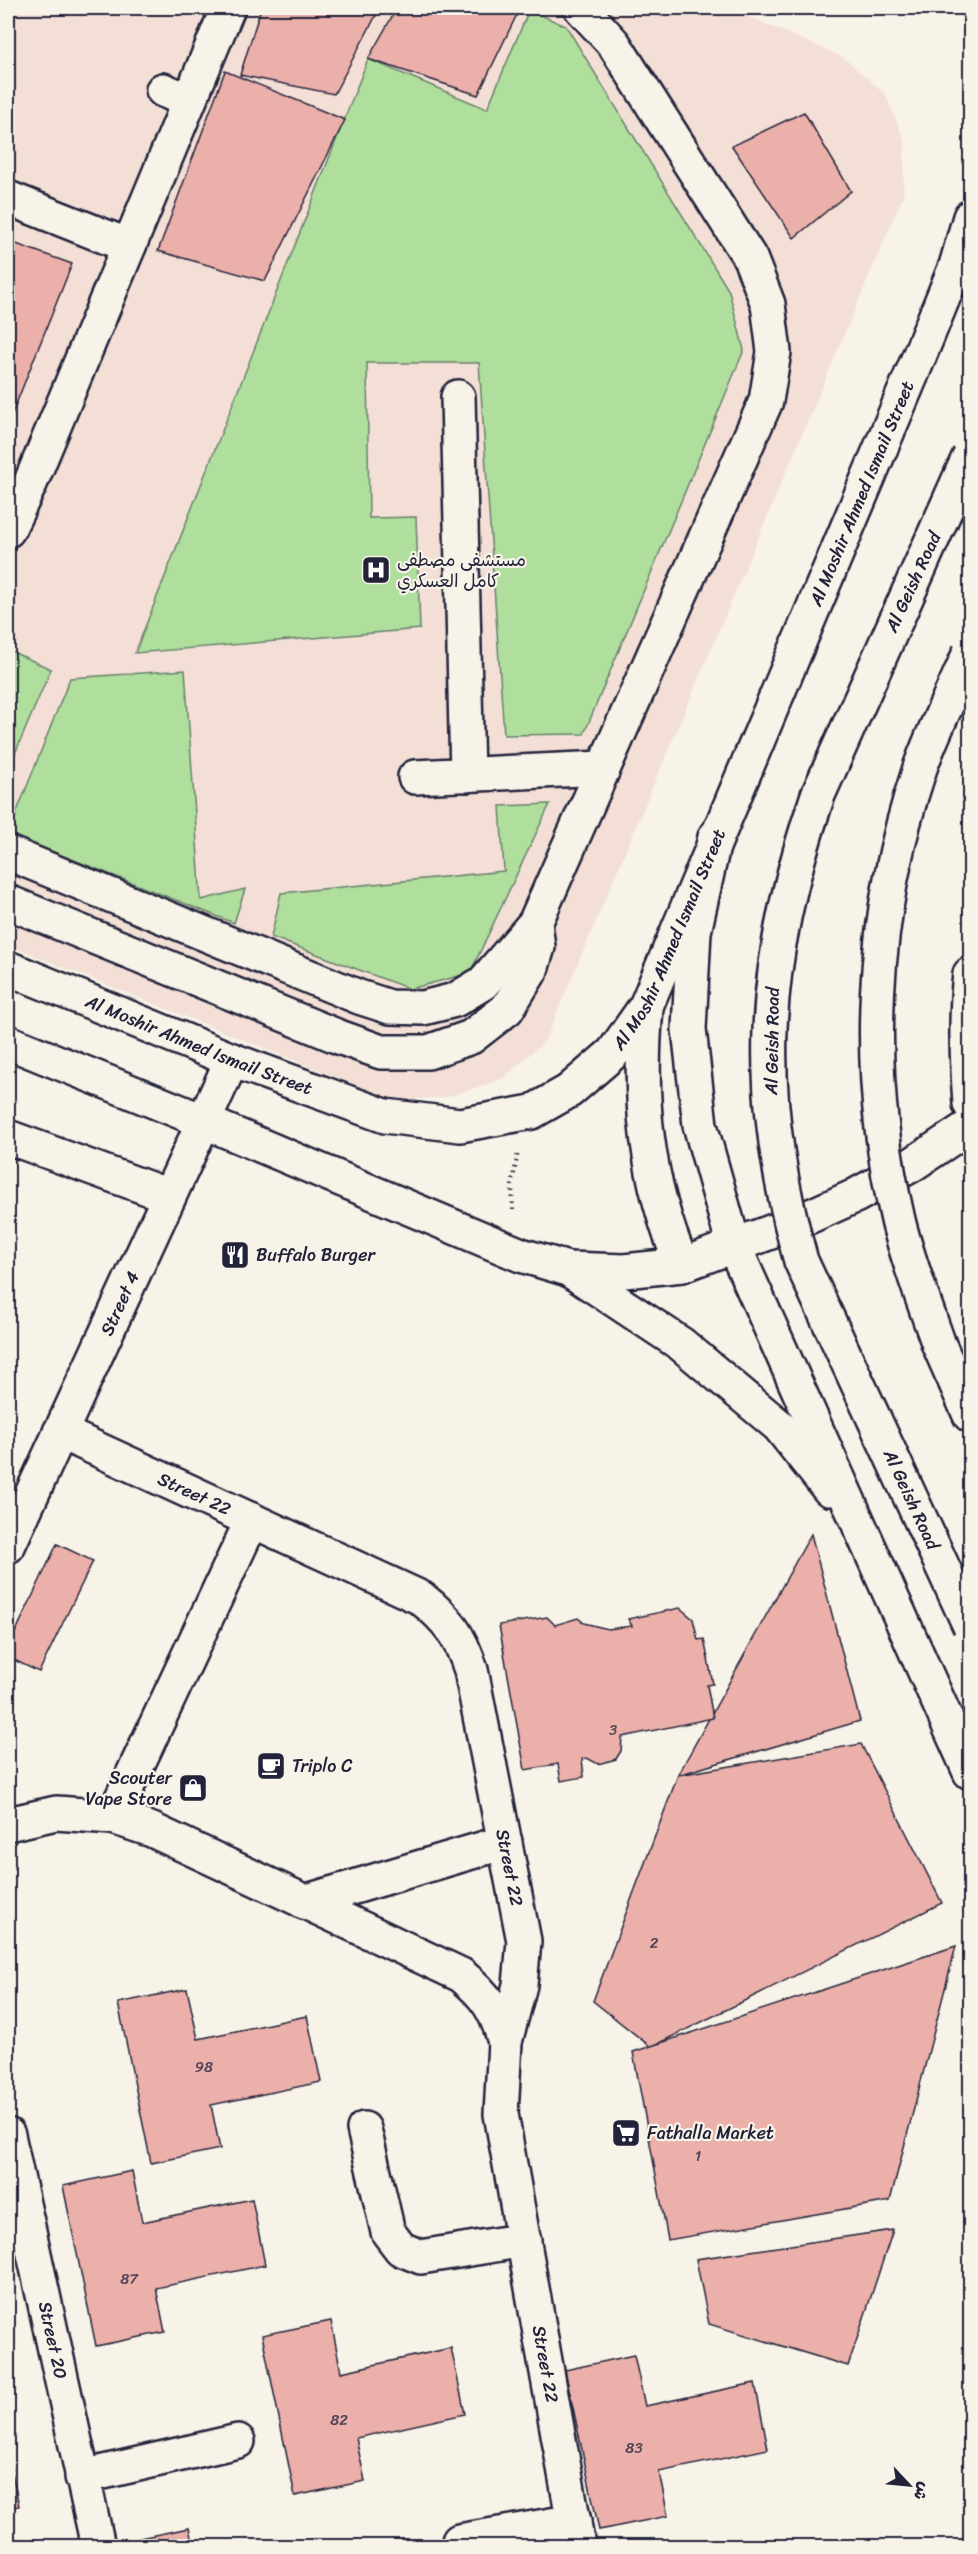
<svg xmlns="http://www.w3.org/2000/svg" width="978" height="2554" font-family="Sriracha,'Playpen Sans Arabic',sans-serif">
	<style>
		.built { fill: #f3dfd5 }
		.green { fill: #afde9d; stroke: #68806c; stroke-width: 1.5 }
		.building { fill: #ebb0aa; stroke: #22223b; stroke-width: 1.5 }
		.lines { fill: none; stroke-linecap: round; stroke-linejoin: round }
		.minor-casing { stroke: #22223b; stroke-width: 38 }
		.major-casing { stroke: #22223b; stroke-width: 38 }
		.highway-casing { stroke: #22223b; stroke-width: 38 }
		.path { stroke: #22223b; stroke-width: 4; stroke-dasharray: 1.5 4.5; stroke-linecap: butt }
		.minor { stroke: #f7f3e8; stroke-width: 33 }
		.major { stroke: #f7f3e8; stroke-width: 33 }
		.highway { stroke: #f7f3e8; stroke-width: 33 }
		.highway-bridge-casing { stroke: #22223b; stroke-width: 38; stroke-linecap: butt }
		.highway-bridge { stroke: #f7f3e8; stroke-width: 33 }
		.labels { text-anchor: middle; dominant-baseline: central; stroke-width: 4.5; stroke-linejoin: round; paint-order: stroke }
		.number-label { font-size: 15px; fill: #544657 }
		.street-label { font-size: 18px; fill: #22223b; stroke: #f7f3e8 }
		.poi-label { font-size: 18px; fill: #22223b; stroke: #f7f3e8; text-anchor: start }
	</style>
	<rect width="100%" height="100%" fill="#f7f3e8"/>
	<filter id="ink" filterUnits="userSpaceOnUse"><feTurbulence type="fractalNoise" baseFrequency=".0167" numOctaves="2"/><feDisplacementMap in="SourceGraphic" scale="12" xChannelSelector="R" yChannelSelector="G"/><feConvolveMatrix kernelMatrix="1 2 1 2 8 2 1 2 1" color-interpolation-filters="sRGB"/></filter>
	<g filter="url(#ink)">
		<polygon class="built" points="8,8 728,8 843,57 886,95 905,142 903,196 545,1041 502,1079 447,1097 395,1101 8,945"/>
		<g class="green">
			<polygon points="529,10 566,26 729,291 744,350 584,734 504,735 479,363 367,363 369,518 416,517 420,629 135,653 368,59 487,109"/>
			<polygon points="8,650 51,669 8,770"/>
			<polygon points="185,670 201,900 245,889 234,923 8,834 70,678"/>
			<polygon points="550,804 470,973 410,989 271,937 281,893 504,871 500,806"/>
		</g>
		<g class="building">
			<polygon points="261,8 380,8 334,94 240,75"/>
			<polygon points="397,8 520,8 478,95 368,59"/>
			<polygon points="225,71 345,120 265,281 158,251"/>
			<polygon points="804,112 851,191 794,238 732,146"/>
			<polygon points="8,241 72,264 8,424"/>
			<polygon points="811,1534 860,1721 678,1775"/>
			<polygon points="57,1544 93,1561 39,1672 8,1657 8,1648"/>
			<polygon points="680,1608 693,1619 698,1640 704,1639 713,1684 707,1685 713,1718 622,1737 621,1751 616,1759 598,1764 587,1758 582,1759 584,1777 561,1781 558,1764 525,1770 499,1625 547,1617 555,1625 578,1618 584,1623 608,1629 632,1626 628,1619"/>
			<polygon points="861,1744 942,1903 651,2047 593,2001 678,1775"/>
			<polygon points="956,1946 890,2201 668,2240 633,2052"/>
			<polygon points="187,1989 198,2039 307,2016 321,2082 211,2105 220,2149 151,2163 118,2003"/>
			<polygon points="132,2171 142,2222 252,2199 265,2265 156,2288 165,2332 96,2346 63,2186"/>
			<polygon points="893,2230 848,2366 709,2324 696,2259"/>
			<polygon points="331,2321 341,2372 451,2348 465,2414 356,2438 365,2481 295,2496 262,2335"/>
			<polygon points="634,2355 645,2406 755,2383 768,2449 659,2472 668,2516 599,2530 565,2370"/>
			<polygon points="8,2453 19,2506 8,2508"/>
			<polygon points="189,2528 193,2546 120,2546 120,2542"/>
		</g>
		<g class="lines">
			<g class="minor-casing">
				<g id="minor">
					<polyline points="163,90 189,101"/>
					<polyline points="8,198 129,246"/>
					<polyline points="458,397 467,775"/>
					<polyline points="8,530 30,484 228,8"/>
					<polyline points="415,777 603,768"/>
					<polyline points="8,853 359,997 390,1007 423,1008 455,1000 483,983 535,923 766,401 774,352 768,304 750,258 614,44 581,8"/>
					<polyline points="8,902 339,1037 381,1052 428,1052 471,1037 507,1009 531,970 538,947 535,923"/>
					<polyline points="8,1137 169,1196"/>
					<path id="s1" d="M 60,1432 L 421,1598 C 449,1620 460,1636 471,1670 L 524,1941 L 520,1985 L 505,2042 L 501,2114 L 578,2546"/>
					<path id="s2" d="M 8,1546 L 232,1060"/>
					<polyline points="113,1817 252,1520"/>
					<path d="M 8,1824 L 56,1813 L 113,1817 L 152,1830 L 461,1975 C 487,1996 496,2010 505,2042"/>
					<polyline points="304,1902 505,1842"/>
					<polyline points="364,2129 388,2232 401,2249 421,2257 524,2240"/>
					<path id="s3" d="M 8,2135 L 98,2546"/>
					<polyline points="82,2477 238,2441"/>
					<polyline points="459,2541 574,2521"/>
				</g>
			</g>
			<g class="major-casing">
				<g id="major">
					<path id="s4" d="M 8,968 L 232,1060 L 385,1116 L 460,1125 L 532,1112 L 569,1091 L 613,1053 L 646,1006 L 914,369 L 956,266 L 970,217"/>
					<path d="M 646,1008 C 638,1099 646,1180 682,1265"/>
					<polyline points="8,1042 203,1121 521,1255 568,1269 624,1271 682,1265 795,1223 855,1196 913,1164 970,1126"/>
				</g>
			</g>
			<g class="highway-casing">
				<g id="highway">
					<polyline points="715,837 694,932 689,1029 700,1125 734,1246 970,1772"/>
					<path d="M 970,974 C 965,1018 967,1060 970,1104"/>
					<polyline points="568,1269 681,1344 779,1426 829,1489"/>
					<polyline points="939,1345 970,1415"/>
				</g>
			</g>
			<polyline class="path" points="513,1210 512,1185 518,1152"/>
			<use href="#minor" class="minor"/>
			<use href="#major" class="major"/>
			<use href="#highway" class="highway"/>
			<g class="highway-bridge-casing">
				<g id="highway-bridge">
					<path id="s5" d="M 970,455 L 818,795 C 761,961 753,1091 801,1261 L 970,1626"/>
					<path d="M 939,1345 C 925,1304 908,1262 898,1220 C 863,1070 871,914 920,768 C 934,729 954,690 970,652"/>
				</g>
			</g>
			<use href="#highway-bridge" class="highway-bridge"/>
		</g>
	</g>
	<defs>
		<g id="hospital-square" transform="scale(1.5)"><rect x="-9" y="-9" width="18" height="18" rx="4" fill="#22223b" stroke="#f7f3e8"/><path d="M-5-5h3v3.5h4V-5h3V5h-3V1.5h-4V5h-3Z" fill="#fff"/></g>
		<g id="restaurant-square" transform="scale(1.5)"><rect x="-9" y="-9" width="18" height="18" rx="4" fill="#22223b" stroke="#f7f3e8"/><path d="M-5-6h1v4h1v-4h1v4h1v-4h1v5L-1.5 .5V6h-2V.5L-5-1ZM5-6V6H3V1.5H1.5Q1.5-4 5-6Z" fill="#fff"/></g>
		<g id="cafe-square" transform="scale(1.5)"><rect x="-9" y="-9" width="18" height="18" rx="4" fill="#22223b" stroke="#f7f3e8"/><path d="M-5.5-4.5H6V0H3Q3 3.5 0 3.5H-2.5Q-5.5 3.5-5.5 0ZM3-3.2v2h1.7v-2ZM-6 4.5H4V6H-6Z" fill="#fff"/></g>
		<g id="shop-square" transform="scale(1.5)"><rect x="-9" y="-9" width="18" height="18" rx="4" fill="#22223b" stroke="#f7f3e8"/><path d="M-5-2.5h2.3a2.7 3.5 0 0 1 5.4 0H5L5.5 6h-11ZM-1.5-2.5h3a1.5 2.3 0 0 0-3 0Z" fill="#fff"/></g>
		<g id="supermarket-square" transform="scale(1.5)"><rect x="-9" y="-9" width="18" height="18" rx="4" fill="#22223b" stroke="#f7f3e8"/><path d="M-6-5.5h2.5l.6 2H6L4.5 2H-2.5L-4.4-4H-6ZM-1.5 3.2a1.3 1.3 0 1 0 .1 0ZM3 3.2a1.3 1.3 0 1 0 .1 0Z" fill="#fff"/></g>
	</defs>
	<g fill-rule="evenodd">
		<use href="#hospital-square" x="376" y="570"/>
		<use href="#restaurant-square" x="235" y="1255"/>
		<use href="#cafe-square" x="271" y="1766"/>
		<use href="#shop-square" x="193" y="1788"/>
		<use href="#supermarket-square" x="626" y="2133"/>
	</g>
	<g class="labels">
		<g class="number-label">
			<text x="613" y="1730">3</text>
			<text x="654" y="1943">2</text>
			<text x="204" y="2067">98</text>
			<text x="698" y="2156">1</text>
			<text x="129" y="2279">87</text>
			<text x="339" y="2420">82</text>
			<text x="634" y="2448">83</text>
		</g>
		<g class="street-label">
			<text stroke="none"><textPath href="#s4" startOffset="1268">Al Moshir Ahmed Ismail Street</textPath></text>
			<text transform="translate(913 582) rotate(-65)">Al Geish Road</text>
			<text stroke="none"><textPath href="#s4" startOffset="782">Al Moshir Ahmed Ismail Street</textPath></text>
			<text transform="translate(772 1041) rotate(-89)">Al Geish Road</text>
			<text stroke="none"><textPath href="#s4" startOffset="206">Al Moshir Ahmed Ismail Street</textPath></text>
			<text stroke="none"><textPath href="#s2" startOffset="267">Street 4</textPath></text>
			<text stroke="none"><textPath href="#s1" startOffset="148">Street 22</textPath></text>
			<text stroke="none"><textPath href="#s5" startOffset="1110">Al Geish Road</textPath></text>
			<text stroke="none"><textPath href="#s1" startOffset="688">Street 22</textPath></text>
			<text stroke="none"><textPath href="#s3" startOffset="210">Street 20</textPath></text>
			<text stroke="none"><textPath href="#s1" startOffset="1192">Street 22</textPath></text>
		</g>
		<g class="poi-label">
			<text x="397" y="560">مستشفى مصطفى<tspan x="397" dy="21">كامل العسكري</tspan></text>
			<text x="256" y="1255">Buffalo Burger</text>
			<text x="292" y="1766">Triplo C</text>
			<text x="172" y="1778" text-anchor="end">Scouter<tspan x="172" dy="21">Vape Store</tspan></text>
			<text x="647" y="2133">Fathalla Market</text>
		</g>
	</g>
	<rect width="978" height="2554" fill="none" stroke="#f7f3e8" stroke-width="30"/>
	<rect x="15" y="15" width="948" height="2524" fill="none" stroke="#22223b" stroke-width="2" filter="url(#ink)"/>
	<g transform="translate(909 2485) rotate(116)" stroke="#f7f3e8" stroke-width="4.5" paint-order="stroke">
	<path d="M0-4.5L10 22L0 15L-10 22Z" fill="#22223b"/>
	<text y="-9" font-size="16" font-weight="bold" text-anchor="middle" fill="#22223b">ش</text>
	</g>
</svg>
